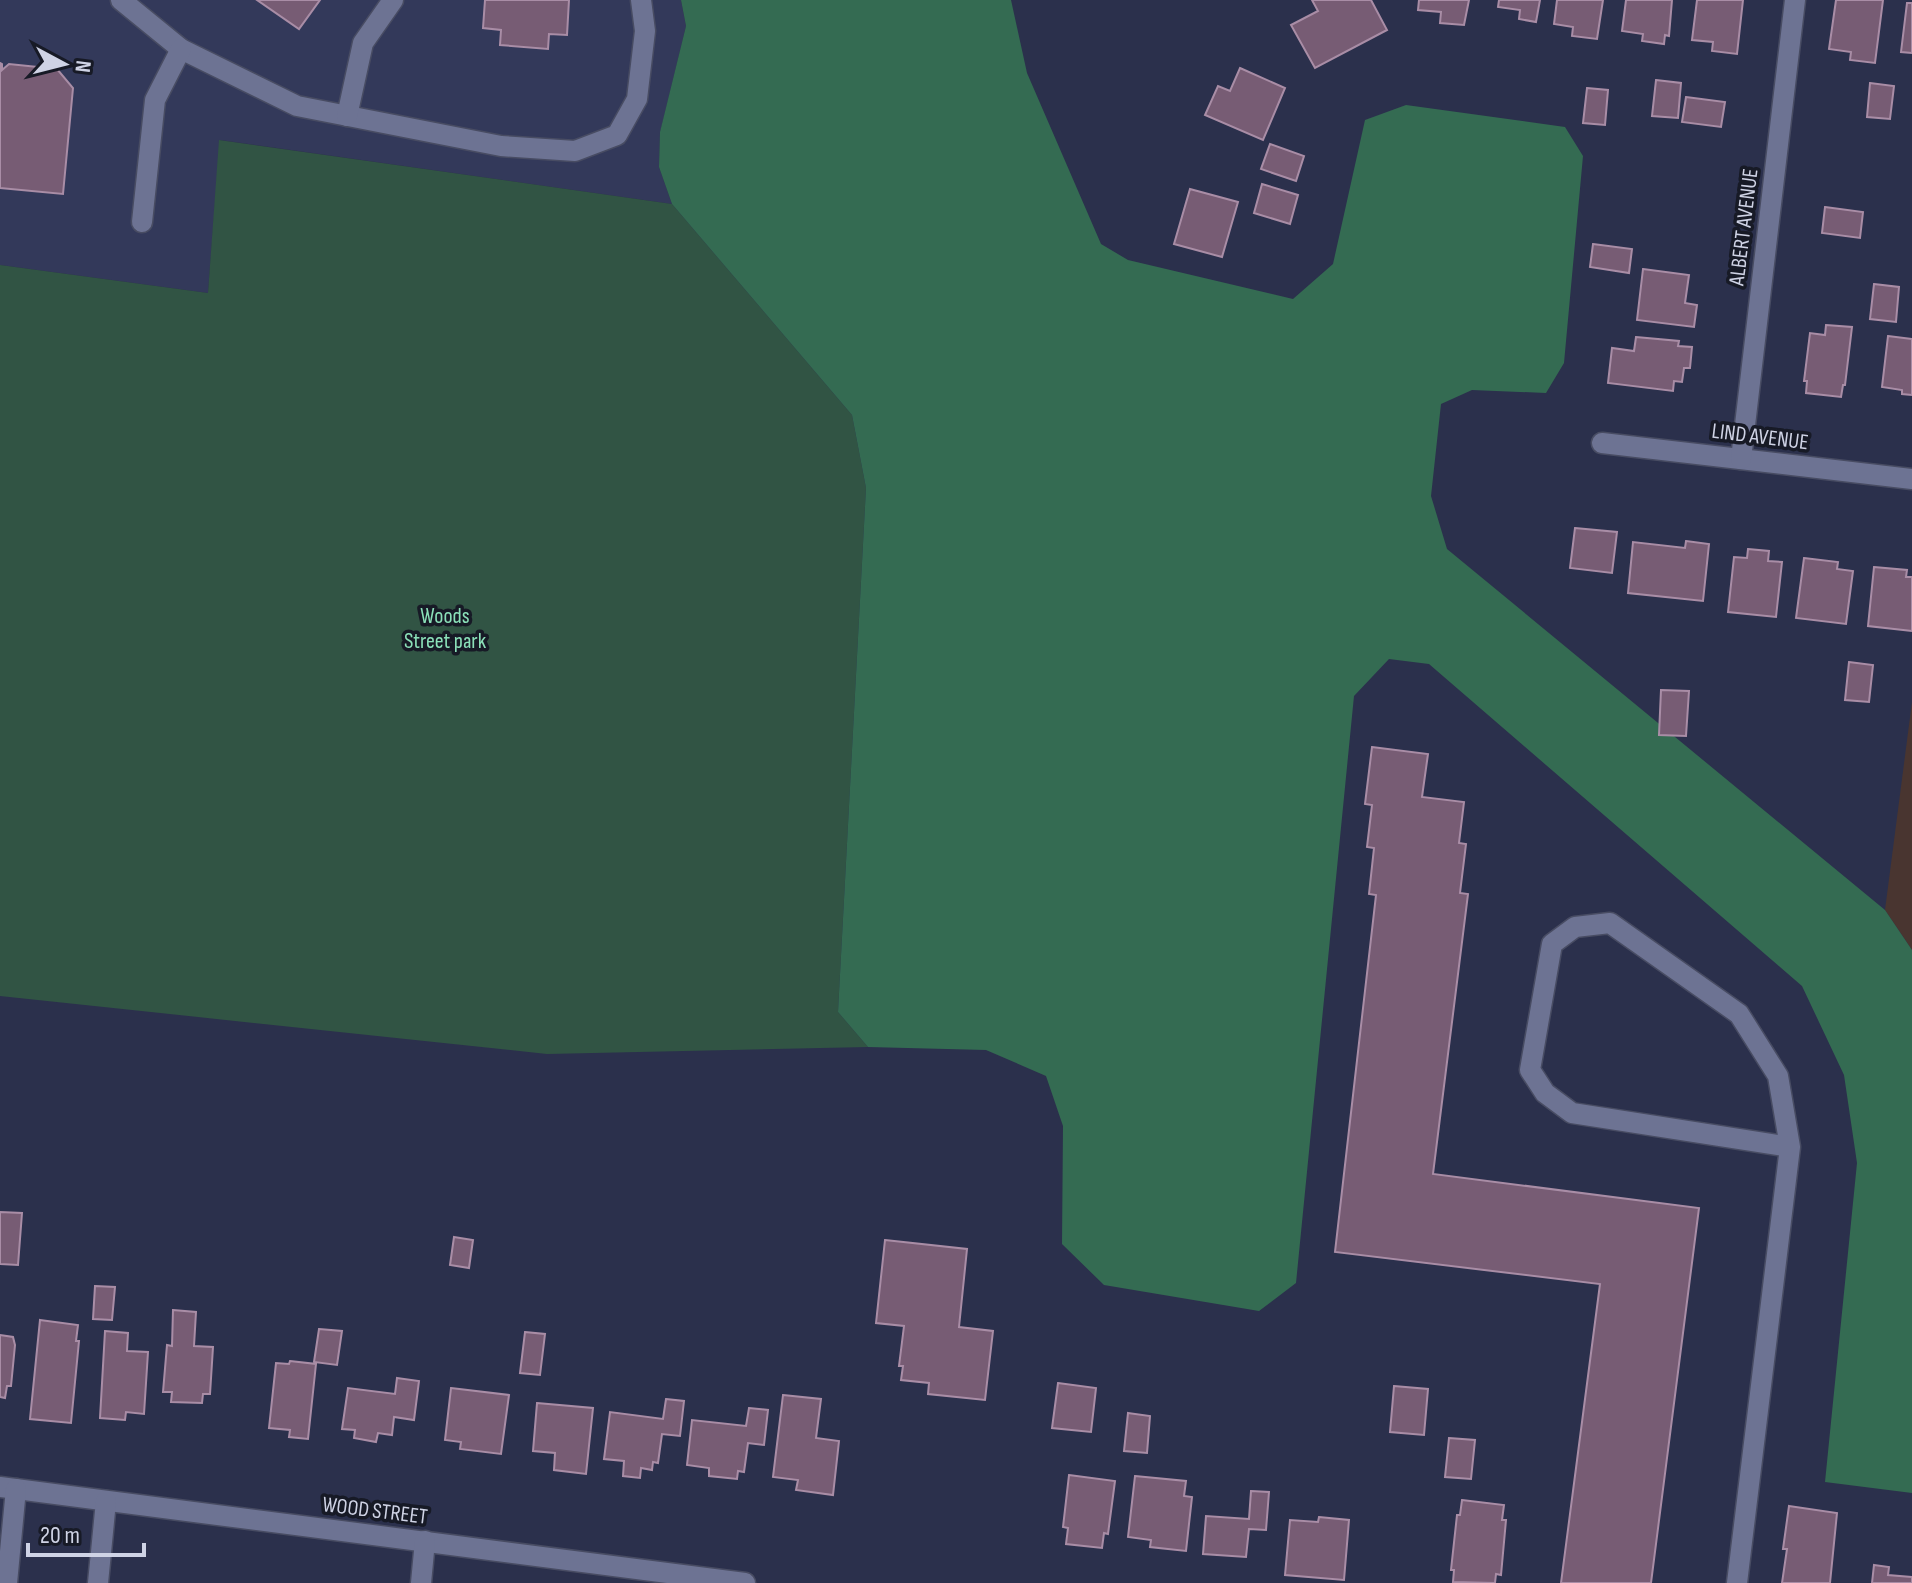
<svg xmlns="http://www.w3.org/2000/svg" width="1912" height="1583" font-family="'Sofia Sans Condensed',sans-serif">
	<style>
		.built { fill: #33395a }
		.medical { fill: #493530 }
		.green { fill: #315444 }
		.forest { fill: #346b52 }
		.building { fill: #775c74; stroke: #a98da6; stroke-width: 2 }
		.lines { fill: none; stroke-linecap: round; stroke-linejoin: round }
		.minor-casing { stroke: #484c63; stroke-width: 23 }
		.minor { stroke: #6d7393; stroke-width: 20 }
		.labels { text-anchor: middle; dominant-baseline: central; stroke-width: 7; stroke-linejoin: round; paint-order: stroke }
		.street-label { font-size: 22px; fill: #cfd3e5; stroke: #171a26 }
		.park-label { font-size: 22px; fill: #8be1b9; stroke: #171a26 }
	</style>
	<rect width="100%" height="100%" fill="#2b304c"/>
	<polygon class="built" points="0,0 681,0 686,26 660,133 659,167 672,204 220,140 208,293 0,265"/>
	<polygon class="medical" points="1912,702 1912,950 1885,910"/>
	<polygon class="green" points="219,140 672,204 852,415 866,488 838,1012 868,1047 547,1054 0,996 0,265 208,293"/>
	<polygon class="forest" points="681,0 1011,0 1027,73 1101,244 1128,260 1293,299 1333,264 1365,120 1406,105 1565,127 1583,156 1564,363 1546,393 1472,390 1441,404 1431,496 1447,549 1885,910 1912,950 1912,1493 1825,1482 1857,1163 1844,1075 1802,986 1429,664 1389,659 1354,696 1296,1283 1259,1311 1104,1285 1062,1244 1063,1126 1046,1076 986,1050 868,1047 838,1012 866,488 852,415 672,204 659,167 660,132 686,26"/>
	<g class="building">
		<polygon points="257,0 320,0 299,29"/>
		<polygon points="485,0 569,0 567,35 549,34 548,49 500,45 501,30 483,28"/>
		<polygon points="1312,0 1371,0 1387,30 1315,68 1291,25 1318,11"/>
		<polygon points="1419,0 1469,0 1464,25 1440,23 1441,12 1418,10"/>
		<polygon points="1499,0 1540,0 1536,22 1519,19 1520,10 1498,7"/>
		<polygon points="1557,0 1603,0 1597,39 1572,36 1573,27 1554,24"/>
		<polygon points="1626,0 1672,0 1669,36 1665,35 1664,44 1642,41 1643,34 1622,31"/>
		<polygon points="1697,0 1743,0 1737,54 1712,51 1713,42 1692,40"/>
		<polygon points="1836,0 1883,0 1875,63 1850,60 1851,52 1829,49"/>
		<polygon points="1907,3 1912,3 1912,53 1901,52"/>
		<polygon points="0,63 2,64 2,70 9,64 57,69 73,88 63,194 0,188"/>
		<polygon points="1240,68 1285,88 1263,140 1205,115 1218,86 1230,91"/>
		<polygon points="1656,80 1681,83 1678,118 1652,116"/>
		<polygon points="1870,83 1894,86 1890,119 1867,117"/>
		<polygon points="1587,88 1608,90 1605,125 1583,123"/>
		<polygon points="1686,97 1725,102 1721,127 1682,122"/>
		<polygon points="1270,144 1304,156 1296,181 1261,169"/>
		<polygon points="1262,184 1298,195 1290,224 1254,213"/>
		<polygon points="1190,189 1238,202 1222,257 1174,244"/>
		<polygon points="1825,207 1863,212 1860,238 1822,233"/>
		<polygon points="1593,244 1632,249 1629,273 1590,267"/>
		<polygon points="1643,269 1689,275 1685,303 1697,305 1694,327 1637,320"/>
		<polygon points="1874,284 1899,287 1896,322 1870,319"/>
		<polygon points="1826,325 1852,327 1845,385 1843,385 1841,397 1806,393 1807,381 1804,381 1810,333 1825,335"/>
		<polygon points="1888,336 1912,339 1912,395 1902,394 1902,390 1882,387"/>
		<polygon points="1636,337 1679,341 1678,346 1692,347 1690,368 1684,368 1682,382 1674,381 1673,391 1608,383 1612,348 1634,351"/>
		<polygon points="1575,528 1617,532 1612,573 1570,568"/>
		<polygon points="1686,541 1709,544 1703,601 1628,593 1633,542 1685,548"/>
		<polygon points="1748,549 1769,551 1768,561 1782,562 1776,617 1728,612 1734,557 1747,558"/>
		<polygon points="1804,558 1838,562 1837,569 1853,571 1846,624 1796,618"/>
		<polygon points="1874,567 1907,570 1906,577 1912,577 1912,631 1868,626"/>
		<polygon points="1849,662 1873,665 1869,702 1845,700"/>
		<polygon points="1661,690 1689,691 1686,736 1659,735"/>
		<polygon points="1372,747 1428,754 1422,797 1464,802 1459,843 1466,844 1460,893 1468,894 1433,1174 1699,1208 1651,1583 1561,1583 1600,1284 1335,1252 1376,895 1369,894 1374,848 1367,847 1372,805 1365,804"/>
		<polygon points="0,1212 22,1213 18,1265 0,1264"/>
		<polygon points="454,1237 473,1240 469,1268 450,1265"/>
		<polygon points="885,1240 967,1249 959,1327 993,1331 985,1400 928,1394 929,1383 901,1380 903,1366 899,1366 904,1326 876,1323"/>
		<polygon points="95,1286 115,1287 112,1320 93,1319"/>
		<polygon points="173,1310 196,1312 194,1346 213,1347 210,1394 203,1394 202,1403 171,1402 172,1392 163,1392 167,1345 172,1346"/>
		<polygon points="40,1320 78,1325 76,1341 79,1341 71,1423 30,1419"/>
		<polygon points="319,1329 342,1331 337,1365 314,1362"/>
		<polygon points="105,1331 128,1333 127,1351 148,1352 144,1414 126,1412 125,1420 100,1418"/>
		<polygon points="525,1332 545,1334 540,1375 520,1373"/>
		<polygon points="0,1335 13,1337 15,1345 11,1386 7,1386 5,1398 0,1397"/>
		<polygon points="290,1361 316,1364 308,1439 289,1437 290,1430 269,1428 276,1363 289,1364"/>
		<polygon points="397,1378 419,1381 414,1420 394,1417 392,1435 378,1433 376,1442 354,1438 355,1430 342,1429 348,1388 395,1394"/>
		<polygon points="1058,1383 1096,1388 1091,1432 1052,1428"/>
		<polygon points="1394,1386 1428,1389 1424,1435 1390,1432"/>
		<polygon points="451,1388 509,1395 501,1454 460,1449 461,1442 445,1440"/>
		<polygon points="783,1395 821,1399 816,1438 839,1441 833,1495 796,1490 798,1480 773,1477"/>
		<polygon points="666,1399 684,1401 680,1436 662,1434 658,1463 653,1462 652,1470 641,1468 640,1478 623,1476 624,1461 604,1459 610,1412 663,1419"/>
		<polygon points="537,1403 593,1408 586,1474 554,1470 555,1453 533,1451"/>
		<polygon points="749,1408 768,1410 764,1445 748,1443 744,1472 738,1471 737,1479 709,1476 709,1468 687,1465 692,1420 746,1426"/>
		<polygon points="1128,1413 1150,1416 1147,1453 1124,1451"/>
		<polygon points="1449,1438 1475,1440 1471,1479 1445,1477"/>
		<polygon points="1069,1475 1115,1481 1108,1534 1104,1533 1102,1548 1066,1544 1068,1528 1063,1527"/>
		<polygon points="1135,1476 1186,1481 1184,1496 1192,1497 1186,1551 1150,1547 1151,1540 1128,1537"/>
		<polygon points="1251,1491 1269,1492 1266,1530 1249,1529 1246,1557 1203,1554 1206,1516 1249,1519"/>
		<polygon points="1462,1500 1504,1505 1502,1520 1506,1520 1501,1575 1496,1574 1495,1583 1453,1582 1454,1570 1451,1570 1457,1515 1460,1515"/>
		<polygon points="1789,1506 1837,1513 1830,1583 1782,1583 1787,1549 1783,1549"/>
		<polygon points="1319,1517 1349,1520 1344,1580 1285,1575 1290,1520 1318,1522"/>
		<polygon points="1874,1565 1889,1567 1888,1575 1912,1577 1912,1583 1872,1583"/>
	</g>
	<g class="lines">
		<g class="minor-casing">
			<g id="minor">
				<polyline points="121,0 181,49 297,106 501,146 575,151 617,135 637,99 645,31 641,0"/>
				<polyline points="347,116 363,43 393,0"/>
				<polyline points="142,222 155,100 181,49"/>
				<polyline points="1602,443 1912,479"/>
				<polyline points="1741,459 1795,0"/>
				<polyline points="0,1487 745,1583"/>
				<polyline points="7,1583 16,1489"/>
				<polyline points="98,1583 106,1501"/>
				<polyline points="421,1583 425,1541"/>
				<polyline points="1737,1583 1790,1147 1778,1076 1739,1014 1610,923 1575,927 1552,944 1530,1070 1545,1093 1572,1113 1790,1147"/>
			</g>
		</g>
		<use href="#minor" class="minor"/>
	</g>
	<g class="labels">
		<g class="street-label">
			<text transform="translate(1744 227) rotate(-83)">ALBERT AVENUE</text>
			<text transform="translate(1760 437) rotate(7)">LIND AVENUE</text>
			<text transform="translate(375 1511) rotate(7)">WOOD STREET</text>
		</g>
		<g class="park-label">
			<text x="445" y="616">Woods<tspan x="445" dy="25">Street park</tspan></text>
		</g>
	</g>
	<g transform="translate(64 64) rotate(97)" stroke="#171a26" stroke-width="6" paint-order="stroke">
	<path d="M0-6L14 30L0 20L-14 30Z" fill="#cfd3e5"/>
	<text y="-12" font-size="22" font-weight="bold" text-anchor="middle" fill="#cfd3e5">N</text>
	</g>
	<path d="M28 1543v12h116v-12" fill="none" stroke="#cfd3e5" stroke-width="4"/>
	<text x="40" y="1543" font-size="24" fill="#cfd3e5" stroke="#171a26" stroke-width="6" paint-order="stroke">20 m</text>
</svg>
